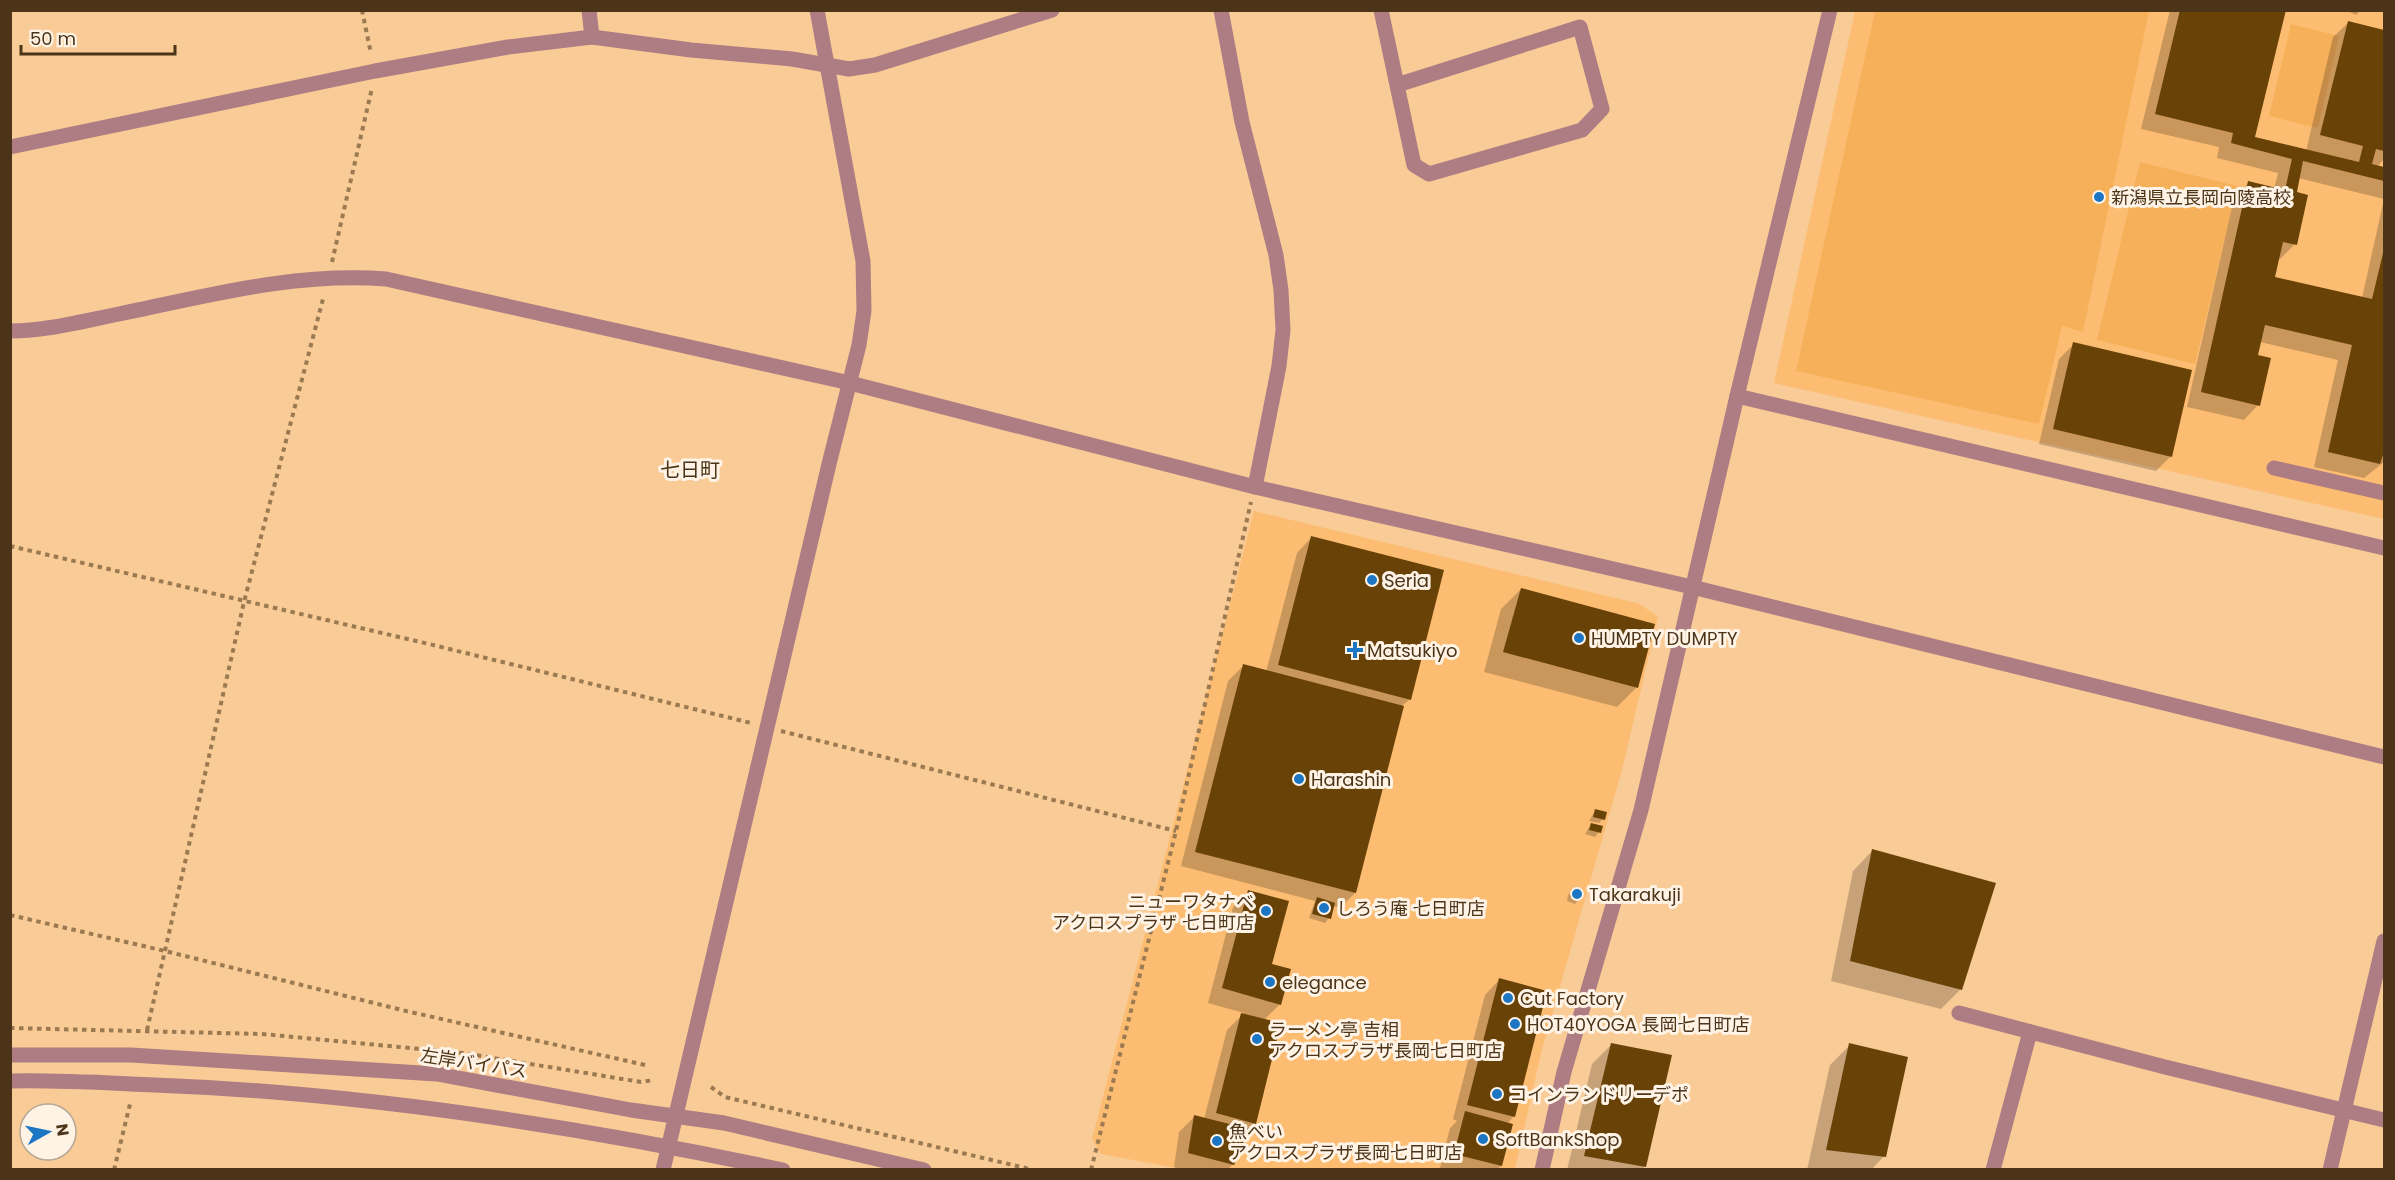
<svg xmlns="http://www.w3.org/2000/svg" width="2395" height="1180" font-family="Poppins,'Noto Sans JP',sans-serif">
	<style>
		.built { fill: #fcbd72 }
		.green { fill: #f6b05a }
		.shadow { fill: #0003; fill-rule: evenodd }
		.building { fill: #694208 }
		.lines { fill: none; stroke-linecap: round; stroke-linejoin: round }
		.path { stroke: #9b7a52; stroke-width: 4; stroke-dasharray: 4.5 4.5; stroke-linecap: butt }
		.minor { stroke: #ae7c83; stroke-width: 15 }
		.poi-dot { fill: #1d76c4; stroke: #fff3e6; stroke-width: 2 }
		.labels { text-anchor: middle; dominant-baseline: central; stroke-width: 6; stroke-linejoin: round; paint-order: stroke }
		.poi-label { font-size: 18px; fill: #4b3418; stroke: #fff3e6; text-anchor: start }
		.street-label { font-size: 18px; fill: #4b3418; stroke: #fff3e6 }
		.neighbourhood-label { font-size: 20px; fill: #4b3418; stroke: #fff3e6 }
	</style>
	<rect width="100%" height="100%" fill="#f9cb96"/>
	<g class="built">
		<polygon points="1855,11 2384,11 2384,519 1774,383"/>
		<polygon points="1254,511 1640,604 1658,617 1622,770 1541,1053 1515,1169 1181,1169 1101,1154 1092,1139"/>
	</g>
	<g class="green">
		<polygon points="1875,11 2149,11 2083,332 2062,326 2039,424 1796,371"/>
		<polygon points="2291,24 2339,36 2318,128 2269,116"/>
		<polygon points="2140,162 2237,186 2195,364 2097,340"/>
	</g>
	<g class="shadow">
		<path d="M 2170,10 L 2284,10 L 2253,138 L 2306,151 L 2333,37 L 2348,23 L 2384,31 L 2384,159 L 2377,167 L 2384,169 L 2384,462 L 2364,478 L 2314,467 L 2338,360 L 2260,342 L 2257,356 L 2258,405 L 2244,420 L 2187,407 L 2234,198 L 2249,183 L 2274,189 L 2278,173 L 2217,158 L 2219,147 L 2141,129 ZM 2298,178 L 2384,199 L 2362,298 L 2273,278 L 2278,258 L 2280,259 L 2295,244 L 2295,193 Z"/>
		<polygon points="2345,10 2361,10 2356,15"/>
		<polygon points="2074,344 2171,456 2156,471 2039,444 2059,359"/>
		<polygon points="1311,538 1410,699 1402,706 1355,893 1340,908 1333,906 1329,918 1325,923 1309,918 1315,901 1181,866 1228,681 1243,666 1266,672 1297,553"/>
		<polygon points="1521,589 1636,688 1617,707 1484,672 1501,609"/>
		<polygon points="1595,811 1603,819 1599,823 1589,821"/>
		<polygon points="1591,824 1599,832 1595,837 1585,834"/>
		<polygon points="1872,851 1961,989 1941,1009 1831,981 1853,871"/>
		<polygon points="1573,890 1579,899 1575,904 1567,901 1568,895"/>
		<polygon points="1248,892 1280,1004 1264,1020 1254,1123 1248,1130 1233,1164 1227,1170 1181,1170 1174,1167 1179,1132 1194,1117 1204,1119 1227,1030 1244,1013 1208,1003 1233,907"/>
		<polygon points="1499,980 1514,1116 1507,1124 1501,1166 1497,1170 1442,1170 1440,1168 1450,1128 1457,1121 1453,1119 1485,995"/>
		<polygon points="1611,1045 1644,1167 1641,1170 1567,1170 1592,1064"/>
		<polygon points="1850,1045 1884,1156 1871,1170 1807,1170 1830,1065"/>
	</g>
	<g class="building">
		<polygon points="2180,10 2286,10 2255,137 2359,162 2363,146 2320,135 2348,21 2384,30 2384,151 2376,149 2372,164 2384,167 2384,181 2303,161 2297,192 2308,195 2297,245 2283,242 2275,277 2372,299 2384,249 2384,452 2380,464 2328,452 2352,345 2265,325 2258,355 2271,358 2260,406 2201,392 2248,181 2285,190 2292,159 2231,143 2233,133 2155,114"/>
		<polygon points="2073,342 2192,370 2172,457 2053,429"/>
		<polygon points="1311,536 1444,570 1411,700 1278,665"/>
		<polygon points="1521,588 1655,624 1638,688 1503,652"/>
		<polygon points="1243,664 1404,706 1356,893 1195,852"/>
		<polygon points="1595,809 1607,812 1605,820 1593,817"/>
		<polygon points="1591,823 1603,826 1601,833 1589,830"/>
		<polygon points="1872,849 1996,883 1962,990 1850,961"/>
		<polygon points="1572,889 1583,892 1581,900 1570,897"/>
		<polygon points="1248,890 1289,901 1272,964 1291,969 1281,1005 1222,988"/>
		<polygon points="1317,897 1335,903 1331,919 1312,914"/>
		<polygon points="1499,978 1547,991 1515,1117 1467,1105"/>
		<polygon points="1241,1013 1281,1023 1256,1124 1216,1113"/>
		<polygon points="1611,1043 1672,1055 1646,1167 1584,1156"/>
		<polygon points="1849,1043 1908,1057 1886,1157 1826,1150"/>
		<polygon points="1465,1111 1513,1124 1502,1166 1454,1154"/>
		<polygon points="1194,1115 1249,1129 1234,1165 1188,1153"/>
	</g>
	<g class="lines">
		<g class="path">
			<polyline points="362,10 371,54"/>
			<polyline points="332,262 372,88"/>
			<polyline points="10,546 429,644 751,723"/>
			<polyline points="781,731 1176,831"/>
			<polyline points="10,915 165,951 406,1011 645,1065"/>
			<polyline points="10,1028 262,1034 463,1053 641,1082 654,1080"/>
			<polyline points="147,1030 244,602 324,295"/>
			<polyline points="711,1087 725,1097 1034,1170"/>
			<polyline points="114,1170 131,1100"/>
			<polyline points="1091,1170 1176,831 1251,502"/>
		</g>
		<g class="minor">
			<polyline points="589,10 592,37"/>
			<polyline points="1221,10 1242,122 1276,255 1281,290 1283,330 1279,366 1255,487"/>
			<polyline points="1381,10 1414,165 1429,174 1582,130 1602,109 1580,27 1397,85"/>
			<polyline points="10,147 375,71 508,47 592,37 691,50 792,59 849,69 875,65 1052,10"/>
			<path d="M 10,331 C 46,331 84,321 119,314 C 208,296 294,272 386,279 L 850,383 L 1255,487 L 1692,587 L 2384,757"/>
			<polyline points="1737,396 2384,548"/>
			<polyline points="2274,468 2384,493"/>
			<polyline points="1959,1013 2165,1067 2384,1120"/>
			<polyline points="10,1055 131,1055 437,1074 631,1110 724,1123 924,1170"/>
			<path d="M 10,1081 C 59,1080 107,1083 155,1085 C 366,1093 577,1126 783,1170"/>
			<polyline points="663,1170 829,464 859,345 864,311 863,261 817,10"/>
			<polyline points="1542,1170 1564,1072 1641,810 1737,396 1830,10"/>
			<polyline points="1993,1170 2030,1032"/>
			<polyline points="2330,1170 2384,941"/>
		</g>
	</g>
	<g class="poi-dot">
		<circle cx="2099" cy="197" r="6"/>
		<circle cx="1372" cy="580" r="6"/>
		<circle cx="1579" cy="638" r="6"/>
		<path d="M1352 641h6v6h6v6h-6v6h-6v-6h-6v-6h6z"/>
		<circle cx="1299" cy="779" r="6"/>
		<circle cx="1577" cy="894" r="6"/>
		<circle cx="1324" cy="908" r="6"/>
		<circle cx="1266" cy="911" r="6"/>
		<circle cx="1270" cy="982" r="6"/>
		<circle cx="1508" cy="998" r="6"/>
		<circle cx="1515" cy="1024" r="6"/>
		<circle cx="1257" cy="1039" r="6"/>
		<circle cx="1497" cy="1094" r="6"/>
		<circle cx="1483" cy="1139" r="6"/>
		<circle cx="1217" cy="1141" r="6"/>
	</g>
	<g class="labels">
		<g class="poi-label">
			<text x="2111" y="197">新潟県立長岡向陵高校</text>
			<text x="1384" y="580">Seria</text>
			<text x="1591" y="638">HUMPTY DUMPTY</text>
			<text x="1367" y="650">Matsukiyo</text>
			<text x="1311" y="779">Harashin</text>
			<text x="1589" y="894">Takarakuji</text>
			<text x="1254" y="901" text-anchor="end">ニューワタナベ<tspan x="1254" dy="21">アクロスプラザ 七日町店</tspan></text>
			<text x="1336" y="908">しろう庵 七日町店</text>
			<text x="1282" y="982">elegance</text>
			<text x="1520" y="998">Cut Factory</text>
			<text x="1527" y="1024">HOT40YOGA 長岡七日町店</text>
			<text x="1269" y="1029">ラーメン亭 吉相<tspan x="1269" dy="21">アクロスプラザ長岡七日町店</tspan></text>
			<text x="1509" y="1094">コインランドリーデポ</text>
			<text x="1229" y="1131">魚べい<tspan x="1229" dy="21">アクロスプラザ長岡七日町店</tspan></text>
			<text x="1495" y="1139">SoftBankShop</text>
		</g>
		<g class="street-label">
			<text transform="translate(474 1063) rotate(9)">左岸バイパス</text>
		</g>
		<g class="neighbourhood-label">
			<text x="690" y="470">七日町</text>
		</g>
	</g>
	<rect width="2395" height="1180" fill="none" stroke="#4b3418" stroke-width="24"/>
	<g transform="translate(48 1132) rotate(81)"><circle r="28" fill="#fff3e6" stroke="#b7a794" stroke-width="1.5"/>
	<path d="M0-4.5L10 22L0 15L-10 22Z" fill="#1d76c4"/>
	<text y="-9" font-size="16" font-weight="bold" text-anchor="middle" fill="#4b3418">N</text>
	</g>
	<path d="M21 45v9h154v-9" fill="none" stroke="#4b3418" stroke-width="3"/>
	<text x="30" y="45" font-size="18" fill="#4b3418" stroke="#fff3e6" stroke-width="4.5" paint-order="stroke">50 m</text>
</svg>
